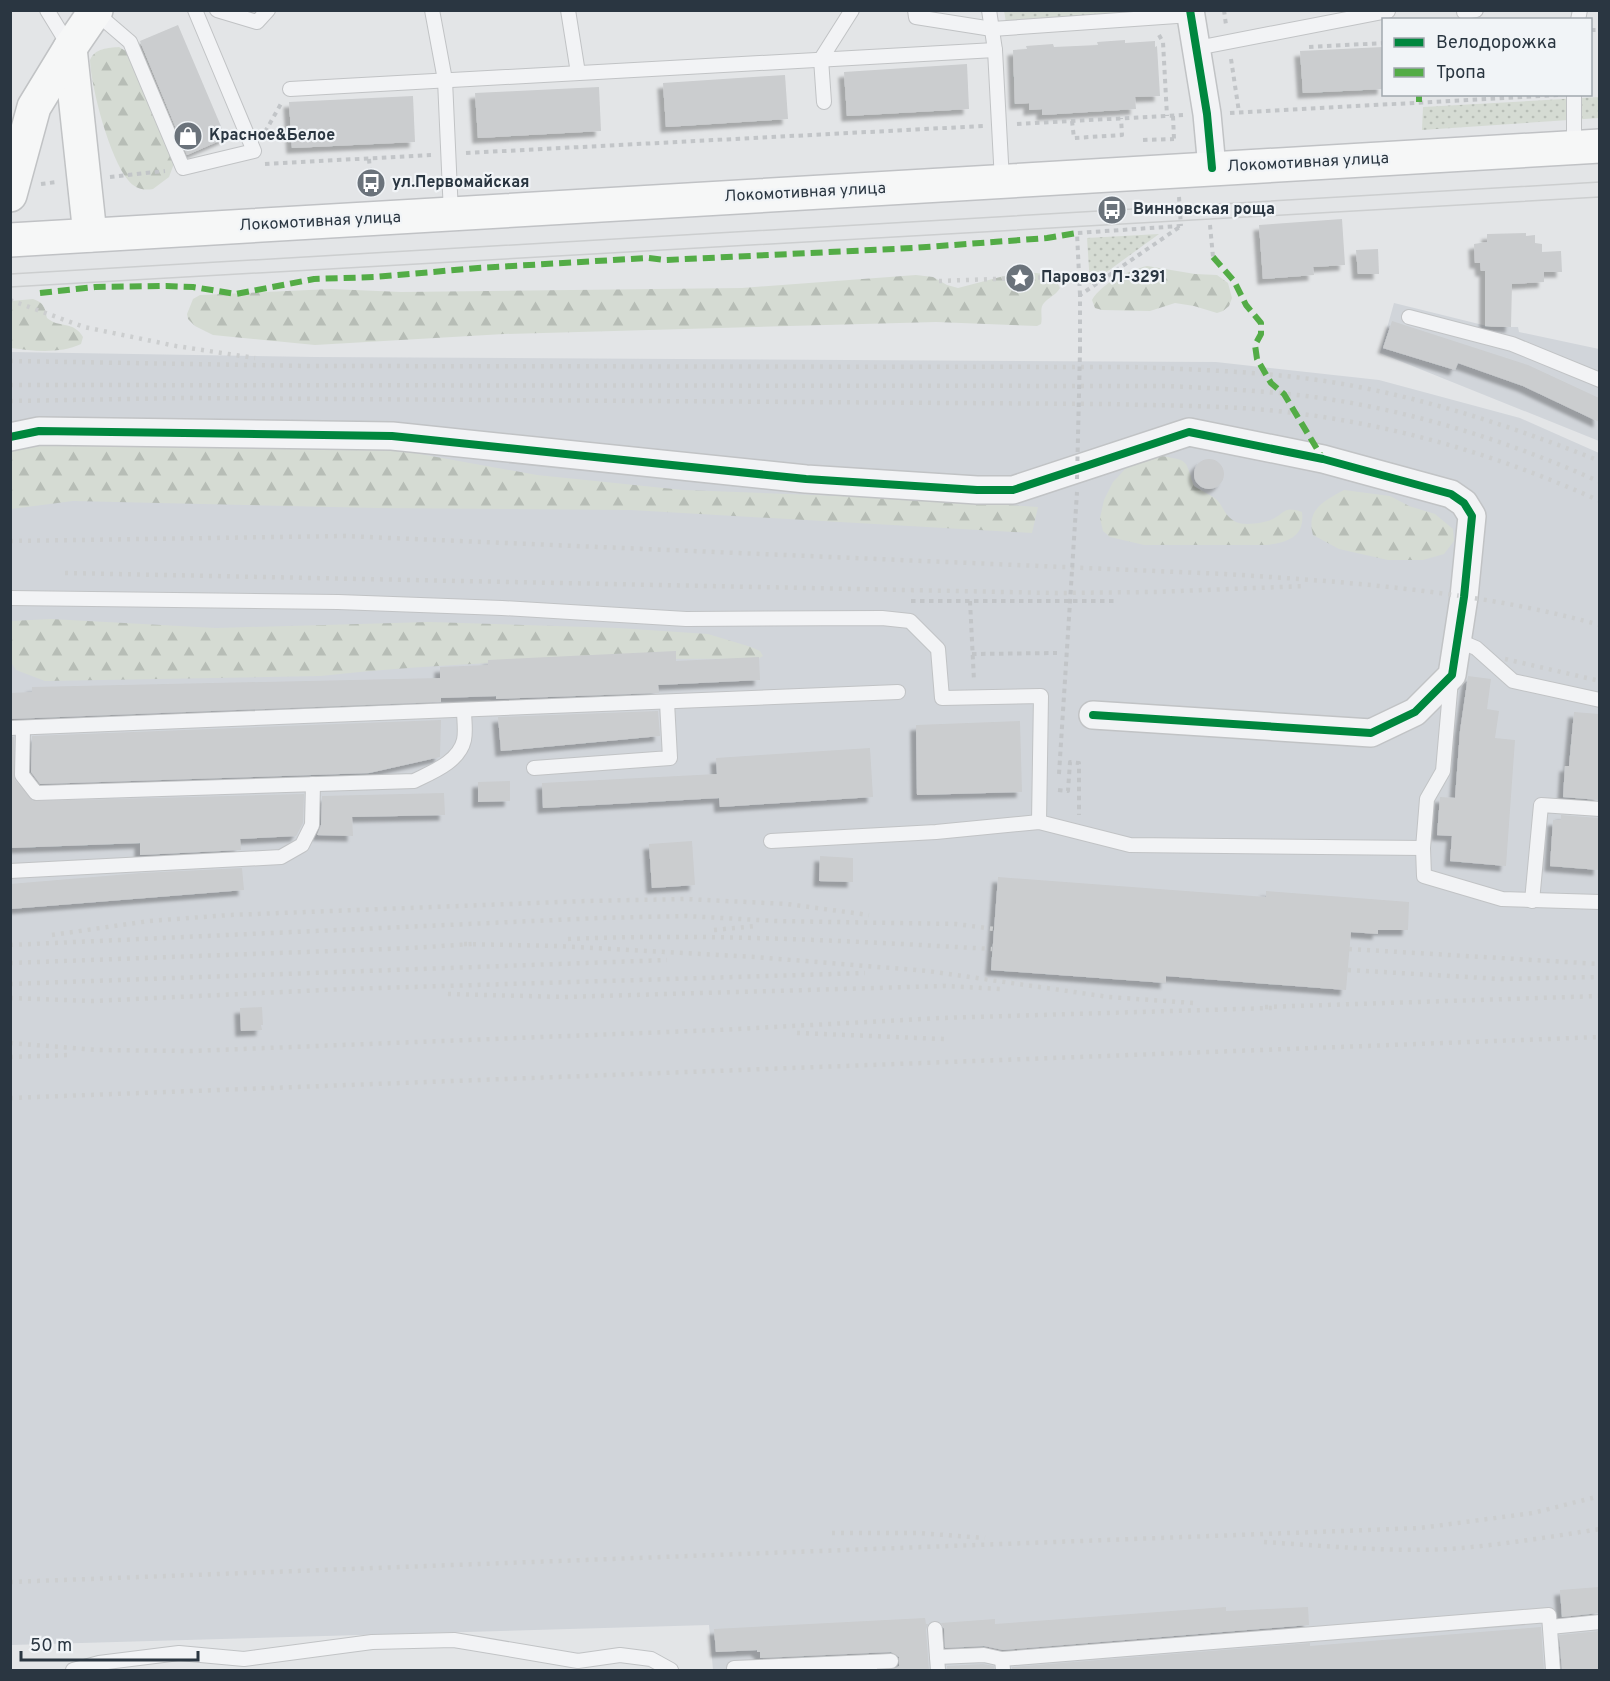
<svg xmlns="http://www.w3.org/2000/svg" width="1610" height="1681" font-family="Overpass,sans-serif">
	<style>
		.built { fill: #d1d5da }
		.grass { fill: url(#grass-dots) }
		.forest { fill: url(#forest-firs) }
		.building { fill: #cbcdcf; filter: url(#shadow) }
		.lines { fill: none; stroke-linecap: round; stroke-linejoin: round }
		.service-casing { stroke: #c1c3c5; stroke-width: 16 }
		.minor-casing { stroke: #c1c3c5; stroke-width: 30 }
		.secondary-casing { stroke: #c1c3c5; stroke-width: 36 }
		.primary-casing { stroke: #c0c2c5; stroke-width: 36 }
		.path { stroke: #c2c5c8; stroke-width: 4; stroke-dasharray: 4.5 4.5; stroke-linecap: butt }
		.service { stroke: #f2f3f5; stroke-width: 14 }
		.minor { stroke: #f2f3f5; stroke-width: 27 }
		.secondary { stroke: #f6f7f7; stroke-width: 33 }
		.primary { stroke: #f6f7f7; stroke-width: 33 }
		.tram { stroke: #cccecf; stroke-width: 1.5 }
		.rail { stroke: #cccecf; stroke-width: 4.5; stroke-dasharray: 3 6; stroke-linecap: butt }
		.path-bridge { stroke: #c2c5c8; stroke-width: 4; stroke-dasharray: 4.5 4.5; stroke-linecap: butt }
		.quiet { stroke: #53ac46; stroke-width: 6; stroke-dasharray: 12 6; stroke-linecap: butt }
		.cycleway-casing { stroke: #f1f4f7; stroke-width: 11 }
		.cycleway { stroke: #00873e; stroke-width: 8 }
		.labels { text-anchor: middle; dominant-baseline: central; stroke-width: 4.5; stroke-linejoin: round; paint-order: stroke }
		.poi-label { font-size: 16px; font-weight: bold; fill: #2a3641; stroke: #f1f4f7; text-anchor: start }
		.street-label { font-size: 16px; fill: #2a3641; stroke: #f1f4f7 }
	</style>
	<defs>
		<pattern id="grass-dots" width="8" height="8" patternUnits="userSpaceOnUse" patternTransform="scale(1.5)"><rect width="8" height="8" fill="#d5dbd3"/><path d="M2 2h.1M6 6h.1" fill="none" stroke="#b7bdb6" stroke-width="1.8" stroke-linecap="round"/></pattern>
		<pattern id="forest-firs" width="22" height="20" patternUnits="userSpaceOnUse" patternTransform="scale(1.5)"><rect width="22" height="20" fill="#d5dbd3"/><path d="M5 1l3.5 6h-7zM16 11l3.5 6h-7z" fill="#b7bdb6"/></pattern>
		<filter id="shadow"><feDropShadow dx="-5.5" dy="5.5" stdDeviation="1.5" flood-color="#0004"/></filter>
	</defs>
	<rect width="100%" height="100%" fill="#e3e5e7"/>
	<g class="built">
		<polygon points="1394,303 1491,327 1518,327 1519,332 1599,349 1599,441 1380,353"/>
		<polygon points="11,352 314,357 1216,362 1379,380 1520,418 1599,453 1599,1670 713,1670 709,1625 11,1645"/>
	</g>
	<g class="grass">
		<polygon points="1152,10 1153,12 1006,22 1004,11"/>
		<polygon points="1599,97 1599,118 1422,130 1423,107"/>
		<polygon points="1159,234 1090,284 1087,238"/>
	</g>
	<g class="forest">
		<path d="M 119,47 L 129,53 L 175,161 L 169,177 L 153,189 C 143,191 134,188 128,180 C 110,159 91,88 90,60 C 95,48 108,48 119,47 Z"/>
		<path d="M 1147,266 L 1195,274 L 1217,275 L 1228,283 L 1232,298 L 1229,306 L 1223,311 L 1217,313 L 1194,306 L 1175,303 L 1150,311 L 1102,310 L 1095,308 L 1092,300 C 1102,283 1129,270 1147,266 Z"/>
		<path d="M 1031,273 C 1044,273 1055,275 1060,288 C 1055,296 1049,297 1044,303 C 1039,308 1043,317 1041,324 L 1037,326 L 936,322 L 504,334 L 315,345 L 213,335 L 195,326 L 188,319 L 187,314 L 193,299 L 200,295 L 331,289 L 401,292 L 742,288 L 916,275 L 933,277 L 947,285 L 958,288 L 1004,276 Z"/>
		<path d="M 33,299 C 44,303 45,307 47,318 C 60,329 73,320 83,337 L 81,344 C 60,354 33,351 11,348 L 11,301 Z"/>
		<polygon points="49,443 381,447 537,475 683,490 917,499 1038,507 1032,533 631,510 377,508 73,501 11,509 10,451"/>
		<path d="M 1158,455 C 1189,462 1184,456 1194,486 C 1201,491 1212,495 1218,501 C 1224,509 1226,517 1236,522 C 1244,526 1264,523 1273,519 C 1286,512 1284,506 1302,512 C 1305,537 1288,542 1267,545 L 1144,545 L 1110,537 L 1103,531 L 1100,518 L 1104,500 L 1113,482 L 1128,466 Z"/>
		<path d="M 1344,490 L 1390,496 L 1409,506 L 1435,514 L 1453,529 L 1454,541 L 1444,554 L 1423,560 L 1388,560 L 1339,549 L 1313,535 C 1306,509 1324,501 1344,490 Z"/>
		<path d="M 51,619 L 216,628 L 429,622 L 618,628 L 708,634 L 751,647 L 760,651 L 763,656 L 758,659 C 613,658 465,660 321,676 L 45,681 L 16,670 L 11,662 L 11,621 Z"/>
	</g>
	<g class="building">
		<polygon points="178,25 226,138 187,155 140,41"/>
		<polygon points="1125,40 1125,43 1155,41 1155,47 1157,46 1160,96 1135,97 1136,109 1088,112 1042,115 1042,109 1029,110 1029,103 1015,104 1013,50 1027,49 1026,46 1053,44 1054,47 1098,45 1097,42"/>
		<polygon points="1383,47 1383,89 1303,93 1300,51"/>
		<polygon points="967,64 969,109 847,116 844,72"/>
		<polygon points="785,75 788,119 666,127 663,83"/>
		<polygon points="599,87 601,131 478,138 475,93"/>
		<polygon points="413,96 415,142 292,148 289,102"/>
		<polygon points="1342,219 1345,265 1313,267 1314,275 1263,279 1259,225"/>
		<polygon points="1526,233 1526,236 1535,235 1535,243 1542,244 1542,252 1561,251 1562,272 1544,272 1544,282 1512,284 1511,327 1485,326 1485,271 1481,271 1480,263 1475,263 1474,244 1487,242 1487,234"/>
		<polygon points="1378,249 1379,274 1358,274 1356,250"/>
		<polygon points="1392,321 1528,365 1599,398 1599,422 1523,386 1458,363 1455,370 1383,348"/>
		<circle cx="1209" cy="474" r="15"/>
		<polygon points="676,651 676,661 759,657 760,680 658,685 659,693 496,699 496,696 441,698 441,702 10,719 10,693 32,692 32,687 440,678 440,667 488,665 488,660"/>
		<polygon points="1468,676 1491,679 1487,709 1499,711 1495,738 1515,740 1506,866 1450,861 1452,836 1437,835 1440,797 1455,798 1460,731"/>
		<polygon points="658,711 660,736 501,751 498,717"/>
		<polygon points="1574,712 1599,714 1599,800 1563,797 1565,766 1569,766"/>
		<polygon points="441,720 440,757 369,773 40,784 31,772 32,736"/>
		<polygon points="1020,721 1022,792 917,795 916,725"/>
		<polygon points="10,737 14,737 15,780 33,801 304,794 303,823 296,836 240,839 241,850 140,855 140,843 10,848"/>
		<polygon points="870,748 873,797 720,807 719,798 543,808 542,783 717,774 716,758"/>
		<polygon points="510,781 510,801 478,802 478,782"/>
		<polygon points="444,793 445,815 352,817 353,836 317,835 321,825 322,796"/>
		<polygon points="1561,815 1599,818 1599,870 1550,866 1553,820 1561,820"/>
		<polygon points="692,841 695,885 652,888 649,844"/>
		<polygon points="820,856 853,858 853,882 819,881"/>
		<polygon points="242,868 244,890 10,909 10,884 141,873"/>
		<polygon points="998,877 1266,897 1266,891 1409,902 1408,930 1378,930 1378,934 1351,932 1346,990 1166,976 1166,983 991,970"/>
		<polygon points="262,1007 263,1025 261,1025 262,1030 241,1031 240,1008"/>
		<polygon points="1599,1587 1599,1613 1562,1617 1560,1590"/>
		<polygon points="1226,1607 1226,1611 1308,1607 1309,1625 1003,1650 984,1646 945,1648 944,1628 941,1623 995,1619 995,1624"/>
		<polygon points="925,1618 926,1624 928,1624 926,1630 929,1671 881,1671 892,1670 899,1666 899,1657 891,1652 760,1658 760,1652 757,1652 757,1650 716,1652 714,1629"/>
		<polygon points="1541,1627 1544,1671 1012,1671 1012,1667 1310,1643 1310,1646"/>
		<polygon points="1599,1631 1599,1671 1562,1671 1559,1635"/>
		<polygon points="983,1664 994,1666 994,1671 947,1671 947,1666"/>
	</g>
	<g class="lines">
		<g class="service-casing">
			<g id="service">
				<polyline points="47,10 69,46"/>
				<polyline points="217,10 257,22 268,10"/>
				<polyline points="432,10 445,80 451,214"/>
				<polyline points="568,10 578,73"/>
				<polyline points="915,10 916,17 992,29 1191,15"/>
				<polyline points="989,10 995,50 1002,181"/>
				<polyline points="1464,10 1464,12 1476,10"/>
				<polyline points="95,12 130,42 183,168 254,151 195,10"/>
				<polyline points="1578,20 1580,10"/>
				<polyline points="1197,48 1388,11"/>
				<polyline points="290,89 995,50"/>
				<polyline points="1574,94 1574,148"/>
				<polyline points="824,102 821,59 852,10"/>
				<polyline points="1409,317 1512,344 1600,380"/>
				<polyline points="10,598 338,602 502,608 686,619 882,618 910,621 938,649 942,698 1041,696 1039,822"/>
				<polyline points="1457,640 1476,648 1513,681 1600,700"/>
				<polyline points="1451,680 1443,771 1427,799 1423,848 1424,876 1502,899 1600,902"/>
				<polyline points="10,728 898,692"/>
				<path d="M 23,728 L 22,775 L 36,793 L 414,781 C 432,772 459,762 464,740 C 466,731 464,719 464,711"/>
				<polyline points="534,768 670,758 667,702"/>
				<polyline points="771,841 936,832 1039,822 1130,845 1423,848"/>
				<polyline points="10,871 281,857 302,845 312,825 313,784"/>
				<polyline points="1532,901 1541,805 1600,809"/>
				<polyline points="1550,1627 1600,1622"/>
				<polyline points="935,1629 937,1657"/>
				<polyline points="870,1662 891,1661"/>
				<polyline points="734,1668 870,1662 870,1670"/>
				<polyline points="73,1670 99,1663 179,1653 244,1659 372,1642 454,1640 578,1661 620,1655 651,1659 671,1670"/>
				<polyline points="938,1670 937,1657 984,1655 1002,1659"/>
				<polyline points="1003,1670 1002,1659 1549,1615 1553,1670"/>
			</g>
		</g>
		<g class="minor-casing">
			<g id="minor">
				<polyline points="1190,10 1207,114 1212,168"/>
				<polyline points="10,437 39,431 392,436 806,479 977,490 1013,490 1189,432 1323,459 1451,494 1464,503 1472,516 1464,597 1452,675 1415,712 1371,733 1093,715"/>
			</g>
		</g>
		<g class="secondary-casing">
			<g id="secondary">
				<polyline points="70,48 90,235"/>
				<polyline points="10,195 34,107 70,48 96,10"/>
			</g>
		</g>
		<g class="primary-casing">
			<polyline id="primary" points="10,240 1600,146"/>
		</g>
		<g class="path">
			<polyline points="1224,10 1226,25"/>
			<polyline points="1591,30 1600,30"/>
			<polyline points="1159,35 1163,42 1167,116"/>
			<polyline points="1309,47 1384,43"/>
			<polyline points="1231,59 1239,112"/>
			<polyline points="1230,113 1558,95"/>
			<polyline points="1173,116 1174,139"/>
			<polyline points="1072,121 1074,138 1122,135 1121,118"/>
			<polyline points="1017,124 1183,115"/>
			<polyline points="265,132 282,102"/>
			<polyline points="1143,140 1174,139"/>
			<polyline points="466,153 983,126"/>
			<polyline points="369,159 371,183"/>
			<polyline points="265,164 431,155"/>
			<polyline points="110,177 165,171"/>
			<polyline points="41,184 57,182"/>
			<polyline points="1179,197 1181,226"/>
			<polyline points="1210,225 1213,257"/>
			<polyline points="1080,295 1077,233 1180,226"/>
			<polyline points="1080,351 1080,295 1181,226"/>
			<polyline points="911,601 1114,601"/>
			<polyline points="970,601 974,681"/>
			<polyline points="972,654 1057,653"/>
			<polyline points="1058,790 1068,791 1070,762 1079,763 1079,815"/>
		</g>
		<use href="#service" class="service"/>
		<use href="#minor" class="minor"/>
		<use href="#secondary" class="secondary"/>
		<use href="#primary" class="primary"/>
		<g class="tram">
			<polyline points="10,274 1600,182"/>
			<polyline points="10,287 1600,197"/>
		</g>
		<g class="rail">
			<polyline points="939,281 1052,277"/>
			<polyline points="10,300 84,327 176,346 255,358"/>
			<path d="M 10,361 L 308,366 L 1135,367 C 1205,370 1275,372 1343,384 C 1432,400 1516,428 1600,461"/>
			<path d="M 10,385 L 1167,386 C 1231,389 1295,392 1357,404 C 1441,420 1522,447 1600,482"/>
			<path d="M 10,401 L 185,398 L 1108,404 C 1170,406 1233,405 1294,413 C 1400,426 1503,457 1600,501"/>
			<path d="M 10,541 L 344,536 L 1225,574 C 1350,582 1478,591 1600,625"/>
			<polyline points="65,573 1055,593 1154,592 1306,586"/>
			<polyline points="1505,659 1600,681"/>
			<polyline points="714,930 756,926"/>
			<polyline points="52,935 149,921 230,915 586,901 685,899 787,904 869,915"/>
			<path d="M 568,939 C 710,933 851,941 992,949"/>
			<polyline points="464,944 557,946 755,957 928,971 1109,997 1193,1003"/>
			<polyline points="10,945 599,918 686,916 775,921 956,924 994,929"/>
			<polyline points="1349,949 1600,964"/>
			<polyline points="10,963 412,948 472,944"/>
			<polyline points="1348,970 1501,979 1600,977"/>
			<polyline points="10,984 667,960"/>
			<polyline points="448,994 564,997 945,986 1002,989"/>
			<polyline points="10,998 93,1001 346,989 865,973"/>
			<polyline points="1265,1007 1600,996"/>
			<polyline points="797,1033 944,1039"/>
			<polyline points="10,1043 98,1050 192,1051 718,1030 941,1018 1272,1008"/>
			<polyline points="10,1057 69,1055"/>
			<polyline points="10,1098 1600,1037"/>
			<polyline points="832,1533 918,1533 985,1538"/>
			<path d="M 1264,1542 C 1326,1546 1388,1552 1450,1549 C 1500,1545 1550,1537 1600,1529"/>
			<polyline points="10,1582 1420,1528 1533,1513 1600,1496"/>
		</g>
		<g class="path-bridge">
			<polyline points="1077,479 1080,351"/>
			<polyline points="1059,774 1077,492"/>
		</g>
		<g class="quiet">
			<polyline points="1388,10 1388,11"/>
			<polyline points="1419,94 1419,102"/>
			<polyline points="1213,257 1234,281 1246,305 1261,323 1261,334 1255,345 1257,359 1271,383 1284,394 1323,459"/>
			<polyline points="40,293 95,287 166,286 193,287 236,294 314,279 375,277 478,268 648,258 666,260 913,248 1047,238 1077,233"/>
		</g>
		<g class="cycleway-casing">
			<g id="cycleway">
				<polyline points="1190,10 1207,114 1212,168"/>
				<polyline points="10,437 39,431 392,436 806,479 977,490 1013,490 1189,432 1323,459 1451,494 1464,503 1472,516 1464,597 1452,675 1415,712 1371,733 1093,715"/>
			</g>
		</g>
		<use href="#cycleway" class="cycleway"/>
	</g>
	<defs>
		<g id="shop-disc" transform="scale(1.5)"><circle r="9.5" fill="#6b737b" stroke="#f1f4f7"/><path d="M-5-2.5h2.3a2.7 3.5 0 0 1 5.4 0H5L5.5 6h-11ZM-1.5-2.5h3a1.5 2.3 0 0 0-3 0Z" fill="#fff"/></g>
		<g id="bus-disc" transform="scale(1.5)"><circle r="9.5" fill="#6b737b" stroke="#f1f4f7"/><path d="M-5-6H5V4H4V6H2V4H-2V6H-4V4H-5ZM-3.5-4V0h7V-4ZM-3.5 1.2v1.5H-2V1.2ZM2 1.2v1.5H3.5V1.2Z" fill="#fff"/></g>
		<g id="sight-disc" transform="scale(1.5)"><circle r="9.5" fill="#6b737b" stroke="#f1f4f7"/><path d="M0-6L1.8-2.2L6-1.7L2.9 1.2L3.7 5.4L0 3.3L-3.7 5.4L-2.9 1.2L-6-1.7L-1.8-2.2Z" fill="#fff"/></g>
	</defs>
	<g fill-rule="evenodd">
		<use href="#shop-disc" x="188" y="136"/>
		<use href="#bus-disc" x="371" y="183"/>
		<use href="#bus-disc" x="1112" y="210"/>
		<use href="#sight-disc" x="1020" y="278"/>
	</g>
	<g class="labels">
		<g class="poi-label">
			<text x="209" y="136">Красное&amp;Белое</text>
			<text x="392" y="183">ул.Первомайская</text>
			<text x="1133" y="210">Винновская роща</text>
			<text x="1041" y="278">Паровоз Л-3291</text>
		</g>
		<g class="street-label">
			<text transform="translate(1308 163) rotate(-3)">Локомотивная улица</text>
			<text transform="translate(805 193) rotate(-3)">Локомотивная улица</text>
			<text transform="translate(320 222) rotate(-3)">Локомотивная улица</text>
		</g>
	</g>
	<rect width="1610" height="1681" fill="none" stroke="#2a3641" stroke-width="24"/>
	<rect x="1382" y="18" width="210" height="78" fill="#f1f4f7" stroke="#a1a8ae" stroke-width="1.5"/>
	<rect x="1394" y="38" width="30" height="9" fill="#00873e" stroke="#a1a8ae" stroke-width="1.5"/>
	<text x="1436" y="48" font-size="18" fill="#2a3641">Велодорожка</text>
	<rect x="1394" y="68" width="30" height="9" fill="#53ac46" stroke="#a1a8ae" stroke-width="1.5"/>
	<text x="1436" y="78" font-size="18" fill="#2a3641">Тропа</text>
	<path d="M21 1651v9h177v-9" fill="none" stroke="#2a3641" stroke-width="3"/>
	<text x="30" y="1651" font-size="18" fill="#2a3641" stroke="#f1f4f7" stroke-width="4.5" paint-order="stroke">50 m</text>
</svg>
